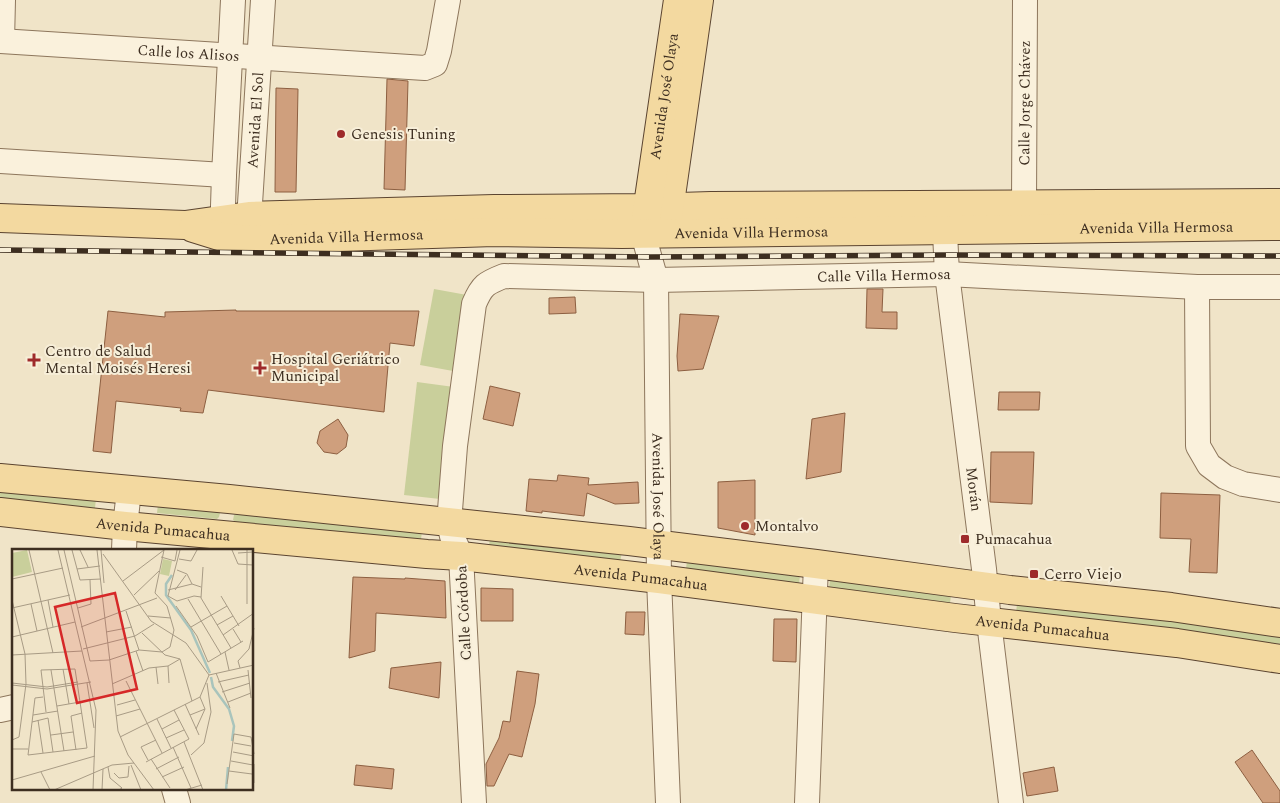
<svg xmlns="http://www.w3.org/2000/svg" width="1280" height="803" font-family="Spectral,serif">
	<style>
		.green { fill: #c9cf9b }
		.building { fill: #cf9f7d; stroke: #8d5f41 }
		.lines { fill: none; stroke-linecap: round; stroke-linejoin: round }
		.minor-casing { stroke: #8d765c; stroke-width: 26 }
		.major-casing { stroke: #5b4430; stroke-width: 30 }
		.minor { stroke: #faf1dc; stroke-width: 24 }
		.major { stroke: #f3d9a0; stroke-width: 28 }
		.rail-casing { stroke: #3d2e20; stroke-width: 5.5 }
		.rail { stroke: #f7eed8; stroke-width: 4; stroke-dasharray: 11; stroke-linecap: butt }
		.poi-dot { fill: #9e2a2b; stroke: #f7eed8; stroke-width: 2 }
		.labels { text-anchor: middle; dominant-baseline: central; stroke-width: 4; stroke-linejoin: round; paint-order: stroke }
		.street-label { font-size: 15px; fill: #3d2e20; stroke: #f7eed8 }
		.poi-label { font-size: 15px; fill: #3d2e20; stroke: #f7eed8; text-anchor: start }
		.inset-river { fill: none; stroke: #a9c4bc; stroke-width: 2.5 }
		.inset-road { fill: none; stroke: #a89b85; stroke-width: 1 }
		.view { fill: #d62828; fill-opacity: 0.15; stroke: #d62828; stroke-width: 2.5 }
		.inset-edge { fill: none; stroke: #3d2e20; stroke-width: 2.5 }
	</style>
	<rect width="100%" height="100%" fill="#f0e4c8"/>
	<g class="green">
		<polygon points="434,289 467,295 453,371 420,365"/>
		<polygon points="417,382 454,387 440,499 404,495"/>
		<polygon points="0,489 96,499 95,508 0,498"/>
		<polygon points="158,504 218,511 220,513 219,517 217,519 157,513"/>
		<polygon points="237,513 422,532 421,539 236,522 233,520 234,515"/>
		<polygon points="490,537 622,552 620,562 489,546"/>
		<polygon points="687,560 800,575 799,584 686,569"/>
		<polygon points="830,579 951,596 950,603 829,588"/>
		<polygon points="1017,604 1097,612 1280,635 1280,644 1175,630 1016,613"/>
	</g>
	<g class="building">
		<polygon points="387,79 408,81 405,190 384,189"/>
		<polygon points="276,88 298,89 296,192 275,192"/>
		<polygon points="867,289 883,289 882,312 897,312 897,329 866,328"/>
		<polygon points="575,297 576,313 549,314 549,298"/>
		<polygon points="236,310 236,311 419,311 414,346 390,343 384,412 208,390 203,413 180,411 181,408 116,401 111,453 93,451 108,311 165,317 165,312"/>
		<polygon points="680,314 719,316 703,369 678,371 677,356"/>
		<polygon points="490,386 520,393 513,426 483,419"/>
		<polygon points="999,392 1040,392 1039,410 998,410"/>
		<polygon points="845,413 841,472 806,479 812,419"/>
		<polygon points="338,419 348,435 346,447 337,454 324,452 317,443 320,431"/>
		<polygon points="991,452 1034,452 1032,504 990,502"/>
		<polygon points="558,475 589,478 588,485 638,482 639,503 615,504 587,493 584,516 542,511 542,513 526,511 529,479 557,481"/>
		<polygon points="755,480 755,535 718,528 718,482"/>
		<polygon points="1161,493 1220,495 1217,573 1189,572 1191,539 1160,538"/>
		<polygon points="353,577 405,579 405,578 445,581 446,618 376,613 375,651 349,658"/>
		<polygon points="481,588 513,589 513,621 481,621"/>
		<polygon points="626,612 645,612 644,635 625,634"/>
		<polygon points="774,619 797,619 796,662 773,661"/>
		<polygon points="441,662 439,698 389,688 391,668"/>
		<polygon points="517,671 539,674 535,704 522,757 509,754 494,786 487,786 486,764 499,738 503,721 510,722"/>
		<polygon points="1252,750 1280,791 1280,803 1263,803 1235,762"/>
		<polygon points="356,765 394,769 392,789 354,785"/>
		<polygon points="1054,767 1058,791 1027,796 1023,773"/>
	</g>
	<g class="lines">
		<g class="minor-casing">
			<g id="minor">
				<path id="s1" d="M 0,41 L 425,68 L 435,64 L 439,51 L 448,0"/>
				<polyline points="2,41 3,0"/>
				<polyline points="0,161 224,175"/>
				<path id="s2" d="M 1024,204 L 1025,0"/>
				<path id="s3" d="M 944,212 L 947,274 L 984,569 L 989,622 L 1011,803"/>
				<path id="s4" d="M 643,234 L 656,280 L 659,579 L 668,803"/>
				<path id="s5" d="M 248,235 L 263,0"/>
				<polyline points="222,237 224,175 233,0"/>
				<polyline points="1197,287 1198,446 1209,465 1225,477 1243,484 1280,490"/>
				<polyline points="124,550 125,526 129,491"/>
				<polyline points="0,710 14,707"/>
				<polyline points="174,789 178,803"/>
				<path id="s6" d="M 474,803 L 461,556 L 452,536 L 449,523 L 455,446 L 474,304 C 482,285 486,283 504,276 L 656,280 L 947,274 L 1197,287 L 1280,287"/>
				<polyline points="807,803 816,564"/>
			</g>
		</g>
		<g class="major-casing">
			<g id="major">
				<polyline points="0,218 185,225 249,216 494,209 647,208 711,206 1280,203"/>
				<polyline points="667,224 699,0"/>
				<path id="s7" d="M 645,226 L 678,0"/>
				<path id="s8" d="M 193,228 L 222,237 L 248,240 L 494,232 L 622,234 L 1280,226"/>
				<polyline points="0,478 229,499 629,541 816,564 1010,590 1171,607 1280,623"/>
				<path id="s9" d="M 0,512 L 125,526 L 427,554 L 461,556 L 659,579 L 955,618 L 1177,643 L 1280,659"/>
			</g>
		</g>
		<use href="#minor" class="minor"/>
		<use href="#major" class="major"/>
		<g class="rail-casing">
			<polyline id="rail" points="0,250 650,257 946,255 1280,256"/>
		</g>
		<use href="#rail" class="rail"/>
	</g>
	<g class="poi-dot">
		<circle cx="341" cy="134" r="5"/>
		<path d="M31.5 352.5h5v5h5v5h-5v5h-5v-5h-5v-5h5z"/>
		<path d="M257.5 360.5h5v5h5v5h-5v5h-5v-5h-5v-5h5z"/>
		<circle cx="745" cy="526" r="5"/>
		<rect x="960" y="534" width="10" height="10" rx="2.5"/>
		<rect x="1029" y="569" width="10" height="10" rx="2.5"/>
	</g>
	<g class="labels">
		<g class="street-label">
			<text stroke="none"><textPath href="#s1" startOffset="189">Calle los Alisos</textPath></text>
			<text stroke="none"><textPath href="#s7" startOffset="131">Avenida José Olaya</textPath></text>
			<text stroke="none"><textPath href="#s2" startOffset="101">Calle Jorge Chávez</textPath></text>
			<text stroke="none"><textPath href="#s5" startOffset="115">Avenida El Sol</textPath></text>
			<text stroke="none"><textPath href="#s8" startOffset="965">Avenida Villa Hermosa</textPath></text>
			<text stroke="none"><textPath href="#s8" startOffset="560">Avenida Villa Hermosa</textPath></text>
			<text stroke="none"><textPath href="#s8" startOffset="155">Avenida Villa Hermosa</textPath></text>
			<text stroke="none"><textPath href="#s6" startOffset="926">Calle Villa Hermosa</textPath></text>
			<text stroke="none"><textPath href="#s3" startOffset="279">Morán</textPath></text>
			<text stroke="none"><textPath href="#s4" startOffset="264">Avenida José Olaya</textPath></text>
			<text stroke="none"><textPath href="#s9" startOffset="164">Avenida Pumacahua</textPath></text>
			<text stroke="none"><textPath href="#s9" startOffset="644">Avenida Pumacahua</textPath></text>
			<text transform="translate(464 613) rotate(-93)">Calle Córdoba</text>
			<text stroke="none"><textPath href="#s9" startOffset="1049">Avenida Pumacahua</textPath></text>
		</g>
		<g class="poi-label">
			<text x="351" y="134">Genesis Tuning</text>
			<text x="45" y="351">Centro de Salud<tspan x="45" dy="17">Mental Moisés Heresi</tspan></text>
			<text x="271" y="359">Hospital Geriátrico<tspan x="271" dy="17">Municipal</tspan></text>
			<text x="755" y="526">Montalvo</text>
			<text x="975" y="539">Pumacahua</text>
			<text x="1044" y="574">Cerro Viejo</text>
		</g>
	</g>
	<g transform="translate(12 549)">
		<rect width="241" height="241" fill="#f0e4c8"/>
		<path d="M 15,1 L 20,23 L 0,28 L 0,4 ZM 151,10 L 160,12 L 157,27 L 148,25 Z" fill="#c9cf9b"/>
		<path class="inset-river" d="M 160,26 L 154,35 L 154,46 L 179,81 L 198,124M 199,128 L 201,138 L 217,160 L 222,177 L 220,192M 214,241 L 216,218"/>
		<path class="inset-road" d="M 17,1 L 41,104M 46,1 L 84,161 L 81,241M 52,1 L 78,112 L 97,111 L 127,101 L 150,103M 60,1 L 68,31 L 89,30M 68,1 L 76,18M 85,1 L 106,182 L 116,206 L 142,241M 89,1 L 92,34M 168,1 L 156,47 L 165,52 L 182,47 L 189,48M 220,1 L 226,15 L 241,16M 226,4 L 241,3M 91,5 L 139,72 L 174,94 L 197,126M 149,8 L 163,12 L 165,1M 167,10 L 179,12 L 185,1M 191,18 L 189,49 L 219,99M 65,20 L 88,17M 165,21 L 175,25 L 180,35M 0,30 L 51,19M 111,32 L 152,1M 156,41 L 180,35 L 189,38M 163,41 L 174,26M 122,46 L 147,22M 209,47 L 227,77M 176,50 L 209,105M 0,51 L 13,105 L 14,135 L 7,188 L 0,191M 36,51 L 41,78M 19,55 L 25,82M 235,55 L 235,1M 164,57 L 185,87 L 196,113 L 231,92M 0,59 L 58,46M 66,59 L 79,55 L 78,31M 114,62 L 127,101M 136,67 L 159,69M 205,76 L 221,67M 69,78 L 145,49M 179,78 L 215,57M 221,80 L 229,93M 94,83 L 120,78M 130,84 L 153,106 L 168,110M 211,86 L 242,64M 0,88 L 63,73M 71,100 L 123,87 L 142,75M 124,102 L 131,122M 150,103 L 158,98 L 162,81 L 155,57 L 143,44 L 152,1M 213,103 L 217,121M 0,106 L 70,102M 168,110 L 180,152M 156,117 L 157,134M 144,118 L 146,135M 228,119 L 226,112 L 237,100 L 242,79M 51,120 L 57,155M 39,121 L 52,202M 236,121 L 239,149M 204,124 L 218,159M 197,126 L 242,116M 114,132 L 150,204M 206,133 L 237,126M 0,134 L 35,138 L 66,133M 75,134 L 82,179M 100,135 L 137,119 L 156,117 L 168,110M 0,136 L 35,140 L 79,133M 210,143 L 238,134M 31,148 L 23,149 L 16,206 L 75,199 L 63,120 L 29,121 L 34,163M 216,153 L 239,144M 173,155 L 187,186M 105,156 L 123,151M 45,157 L 68,153M 21,166 L 46,162M 178,166 L 193,160M 104,167 L 128,160M 145,170 L 159,199M 26,171 L 31,204M 20,173 L 36,169 L 41,203M 150,180 L 167,171M 184,180 L 193,160 L 188,148M 39,186 L 61,183M 108,188 L 188,148 L 197,126M 154,189 L 172,181M 172,193 L 191,241M 222,194 L 239,197M 161,198 L 179,239M 0,200 L 16,200M 64,201 L 59,167 L 70,164M 221,203 L 242,207M 179,206 L 192,194 L 199,163 L 195,134M 139,210 L 158,239M 136,211 L 129,198 L 144,191M 219,212 L 241,216M 134,213 L 177,190 L 162,161M 242,215 L 242,234M 119,216 L 129,241M 96,218 L 98,229 L 110,239 L 107,241M 144,220 L 167,208M 217,222 L 240,225M 29,223 L 38,241M 102,224 L 107,229 L 116,228 L 117,217M 150,228 L 172,218M 0,231 L 83,207M 215,235 L 222,185 L 239,188 L 242,205M 42,241 L 100,216 L 122,214M 90,241 L 91,220M 173,241 L 190,236"/>
		<path class="view" d="M 103,44 L 125,140 L 65,154 L 43,58 Z"/>
		<rect width="241" height="241" class="inset-edge"/>
	</g>
</svg>
